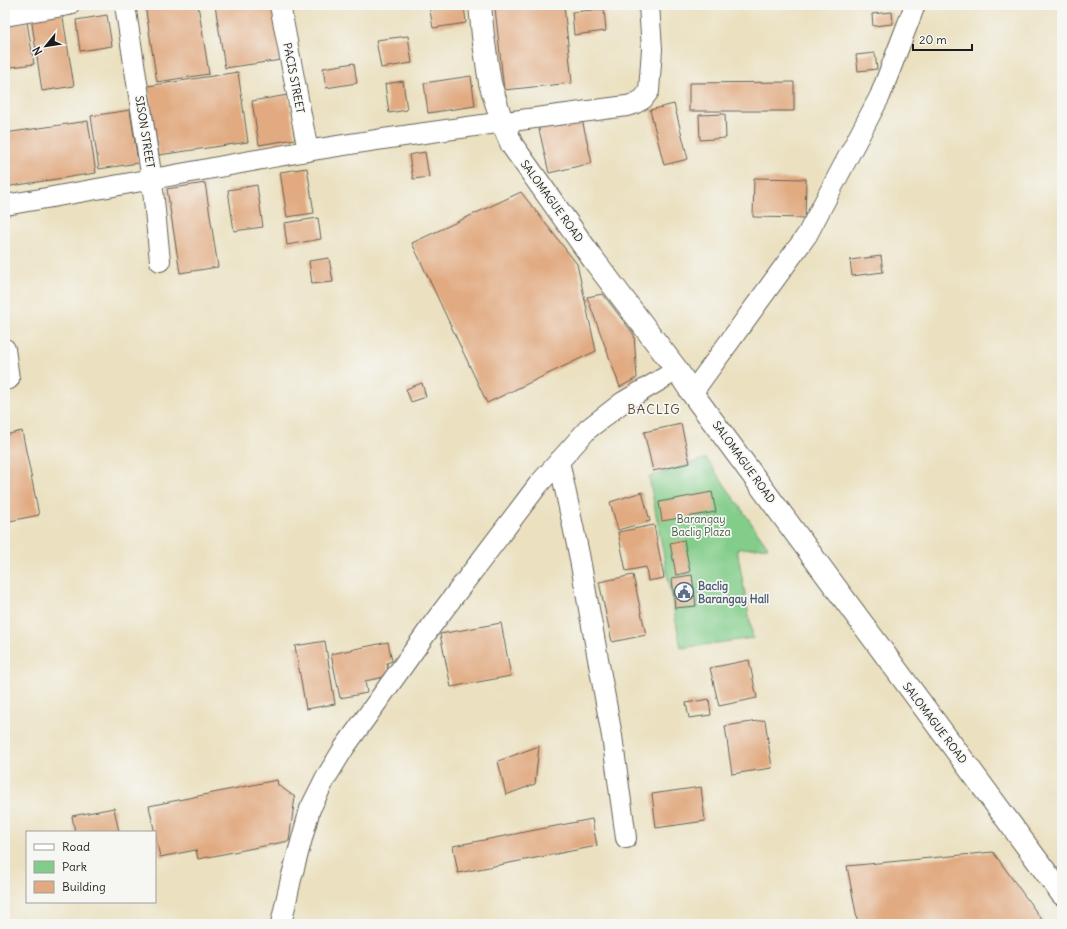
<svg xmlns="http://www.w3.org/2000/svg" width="1067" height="929" font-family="Delius,sans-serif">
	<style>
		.green { fill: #82cd8a; stroke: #4f7453 }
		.building { fill: #e1aa81 }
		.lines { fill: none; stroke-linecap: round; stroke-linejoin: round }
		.minor-casing { stroke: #646156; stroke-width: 22 }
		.tertiary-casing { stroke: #646156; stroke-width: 24 }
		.minor { stroke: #fff; stroke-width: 20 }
		.tertiary { stroke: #fff; stroke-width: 22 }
		.labels { text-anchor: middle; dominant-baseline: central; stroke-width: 3.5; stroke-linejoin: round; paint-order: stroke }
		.street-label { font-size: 11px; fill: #1c1c1c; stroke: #f6f6f2 }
		.park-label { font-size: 11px; fill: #405a42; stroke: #f6f6f2 }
		.service-label { font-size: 11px; font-weight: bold; fill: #4e5e75; stroke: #f6f6f2; text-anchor: start }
		.quarter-label { font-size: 13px; letter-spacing: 1px; fill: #614e3f; stroke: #f6f6f2 }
	</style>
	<rect width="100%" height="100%" fill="#f6f6f2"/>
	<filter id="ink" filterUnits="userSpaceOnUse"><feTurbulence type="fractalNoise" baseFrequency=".025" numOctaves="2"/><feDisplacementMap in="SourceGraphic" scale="8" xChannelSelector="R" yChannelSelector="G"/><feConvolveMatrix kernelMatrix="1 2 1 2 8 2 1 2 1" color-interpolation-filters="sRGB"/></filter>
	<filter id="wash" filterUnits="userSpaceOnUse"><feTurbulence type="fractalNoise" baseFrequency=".012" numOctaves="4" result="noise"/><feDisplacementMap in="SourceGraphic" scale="16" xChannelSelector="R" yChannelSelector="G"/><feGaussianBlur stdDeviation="0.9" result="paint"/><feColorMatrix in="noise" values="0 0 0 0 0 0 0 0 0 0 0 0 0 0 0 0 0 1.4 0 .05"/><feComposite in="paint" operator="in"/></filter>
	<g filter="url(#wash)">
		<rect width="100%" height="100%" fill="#ebe1c1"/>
		<polygon class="green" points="706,458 768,547 737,549 753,638 681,648 649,477"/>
		<g id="blocks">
			<g class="building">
				<polygon points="145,5 198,5 209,74 157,82"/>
				<polygon points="215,5 273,5 281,60 225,68"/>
				<polygon points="429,5 464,5 466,23 433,28"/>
				<polygon points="525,5 564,5 572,83 504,90 495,8"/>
				<polygon points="604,9 606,31 574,35 572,12"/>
				<polygon points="62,12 74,86 42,91 31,17"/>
				<polygon points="892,12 893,24 873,26 872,14"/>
				<polygon points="107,15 112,46 80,51 76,20"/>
				<polygon points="27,22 34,64 5,68 5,26"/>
				<polygon points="408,36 412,63 381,68 376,40"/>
				<polygon points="875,53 877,69 858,71 856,55"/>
				<polygon points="354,63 357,83 326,88 323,68"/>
				<polygon points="238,72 248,142 159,155 148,86"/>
				<polygon points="471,76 475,106 428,113 424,83"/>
				<polygon points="403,81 407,110 389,113 385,84"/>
				<polygon points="794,82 794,111 689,111 689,83"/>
				<polygon points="288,95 295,139 259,145 252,101"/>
				<polygon points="674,104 688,159 664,165 650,110"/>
				<polygon points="130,110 138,163 99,169 91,116"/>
				<polygon points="725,114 726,138 700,140 699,115"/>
				<polygon points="581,115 592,163 549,173 538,125"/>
				<polygon points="88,121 96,173 5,187 5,133"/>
				<polygon points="425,152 429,177 413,179 409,155"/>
				<polygon points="307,168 314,213 287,217 280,172"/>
				<polygon points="754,178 806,179 805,218 753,217"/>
				<polygon points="205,183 218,267 180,273 167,189"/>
				<polygon points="257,185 263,227 234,231 228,190"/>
				<polygon points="521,192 577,264 596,351 487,403 412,243"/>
				<polygon points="318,218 321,239 287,245 284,223"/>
				<polygon points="881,256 883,272 852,276 850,260"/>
				<polygon points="329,258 333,282 312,284 309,261"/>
				<polygon points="603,294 634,335 637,378 620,387 587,297"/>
				<polygon points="422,383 426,397 411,402 406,389"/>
				<polygon points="681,424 690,463 653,471 644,432"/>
				<polygon points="22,431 39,515 5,522 5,435"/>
				<polygon points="642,492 650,521 618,530 610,502"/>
				<polygon points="712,492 716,512 662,521 659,502"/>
				<polygon points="654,525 664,578 648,581 646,567 626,571 618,532"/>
				<polygon points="684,540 690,572 676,575 670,543"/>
				<polygon points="633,575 646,635 612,642 599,582"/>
				<polygon points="692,575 696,606 675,608 672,578"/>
				<polygon points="501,623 511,676 451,687 440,634"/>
				<polygon points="325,641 335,704 306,709 295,646"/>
				<polygon points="388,642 392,661 387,663 389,676 365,681 367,693 340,698 331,654"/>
				<polygon points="749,660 757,698 719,706 710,668"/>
				<polygon points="709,699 711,715 689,718 686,703"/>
				<polygon points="765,720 772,768 732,774 725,726"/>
				<polygon points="539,746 535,784 506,795 498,761"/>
				<polygon points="277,780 278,785 295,797 289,841 198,859 196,850 160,857 149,806"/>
				<polygon points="701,787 705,821 656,828 652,794"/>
				<polygon points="114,808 119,832 75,832 72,816"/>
				<polygon points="592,819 597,846 458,873 453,846"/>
				<polygon points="993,852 1045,924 858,924 847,866"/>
			</g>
		</g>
	</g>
	<g filter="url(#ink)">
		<use href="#blocks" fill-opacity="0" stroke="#646156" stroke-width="1"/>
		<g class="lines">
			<g class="minor-casing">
				<g id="minor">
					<polyline points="125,5 152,180 160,261"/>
					<polyline points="280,5 308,151"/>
					<polyline points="5,16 69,5"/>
					<path d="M 5,205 C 106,188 206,169 307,151 C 413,133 520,120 627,106 L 634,104 L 643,99 L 649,91 L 652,49 L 649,5"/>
					<polyline points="5,349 9,379"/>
					<polyline points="692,393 807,235 880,96 915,5"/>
					<polyline points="559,461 579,554 612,736 626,838"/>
					<polyline points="281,924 291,879 310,809 325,779 344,748 380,698 435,621 538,485 588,429 623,402 677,370"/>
				</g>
			</g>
			<g class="tertiary-casing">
				<polyline id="tertiary" points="480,5 483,36 490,83 502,122 512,145 593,259 677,370 692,393 1062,894"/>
			</g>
			<use href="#minor" class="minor"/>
			<use href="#tertiary" class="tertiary"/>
		</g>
	</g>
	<defs>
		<g id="civic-ring" transform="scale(1)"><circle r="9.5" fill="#f6f6f2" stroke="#5c6f8a" stroke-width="1.5"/><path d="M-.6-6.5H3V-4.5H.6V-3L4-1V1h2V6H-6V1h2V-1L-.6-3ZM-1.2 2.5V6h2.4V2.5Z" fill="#5c6f8a"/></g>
	</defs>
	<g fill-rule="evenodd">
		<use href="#civic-ring" x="684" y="592"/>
	</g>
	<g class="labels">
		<g class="street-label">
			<text transform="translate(294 78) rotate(79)">PACIS STREET</text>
			<text transform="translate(145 132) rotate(81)">SISON STREET</text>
			<text transform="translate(552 201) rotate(54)">SALOMAGUE ROAD</text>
			<text transform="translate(744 462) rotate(54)">SALOMAGUE ROAD</text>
			<text transform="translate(935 723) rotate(53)">SALOMAGUE ROAD</text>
		</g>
		<g class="park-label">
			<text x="701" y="519">Barangay<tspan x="701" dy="13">Baclig Plaza</tspan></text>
		</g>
		<g class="service-label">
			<text x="698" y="586">Baclig<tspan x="698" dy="13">Barangay Hall</tspan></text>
		</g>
		<g class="quarter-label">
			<text x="654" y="409">BACLIG</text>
		</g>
	</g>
	<rect width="1067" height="929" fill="none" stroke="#f6f6f2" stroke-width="20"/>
	<rect x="26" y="831" width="130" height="72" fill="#f6f6f2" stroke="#9f9f9c"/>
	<rect x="34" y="844" width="20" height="6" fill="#ffffff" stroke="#9f9f9c"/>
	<text x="62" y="851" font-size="12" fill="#1c1c1c">Road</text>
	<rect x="34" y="861" width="20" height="12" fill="#82cd8a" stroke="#9f9f9c"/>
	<text x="62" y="871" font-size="12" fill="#1c1c1c">Park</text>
	<rect x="34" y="881" width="20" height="12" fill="#e1aa81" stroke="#9f9f9c"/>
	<text x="62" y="891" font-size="12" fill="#1c1c1c">Building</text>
	<g transform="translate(46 46) rotate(240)" stroke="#f6f6f2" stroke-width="3" paint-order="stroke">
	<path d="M0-3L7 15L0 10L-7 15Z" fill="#1c1c1c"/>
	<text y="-6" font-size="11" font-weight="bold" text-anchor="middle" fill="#1c1c1c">N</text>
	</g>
	<path d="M913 44v6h59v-6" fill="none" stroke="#1c1c1c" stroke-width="2"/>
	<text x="919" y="44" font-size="12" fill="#1c1c1c" stroke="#f6f6f2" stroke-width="3" paint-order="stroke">20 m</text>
</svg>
